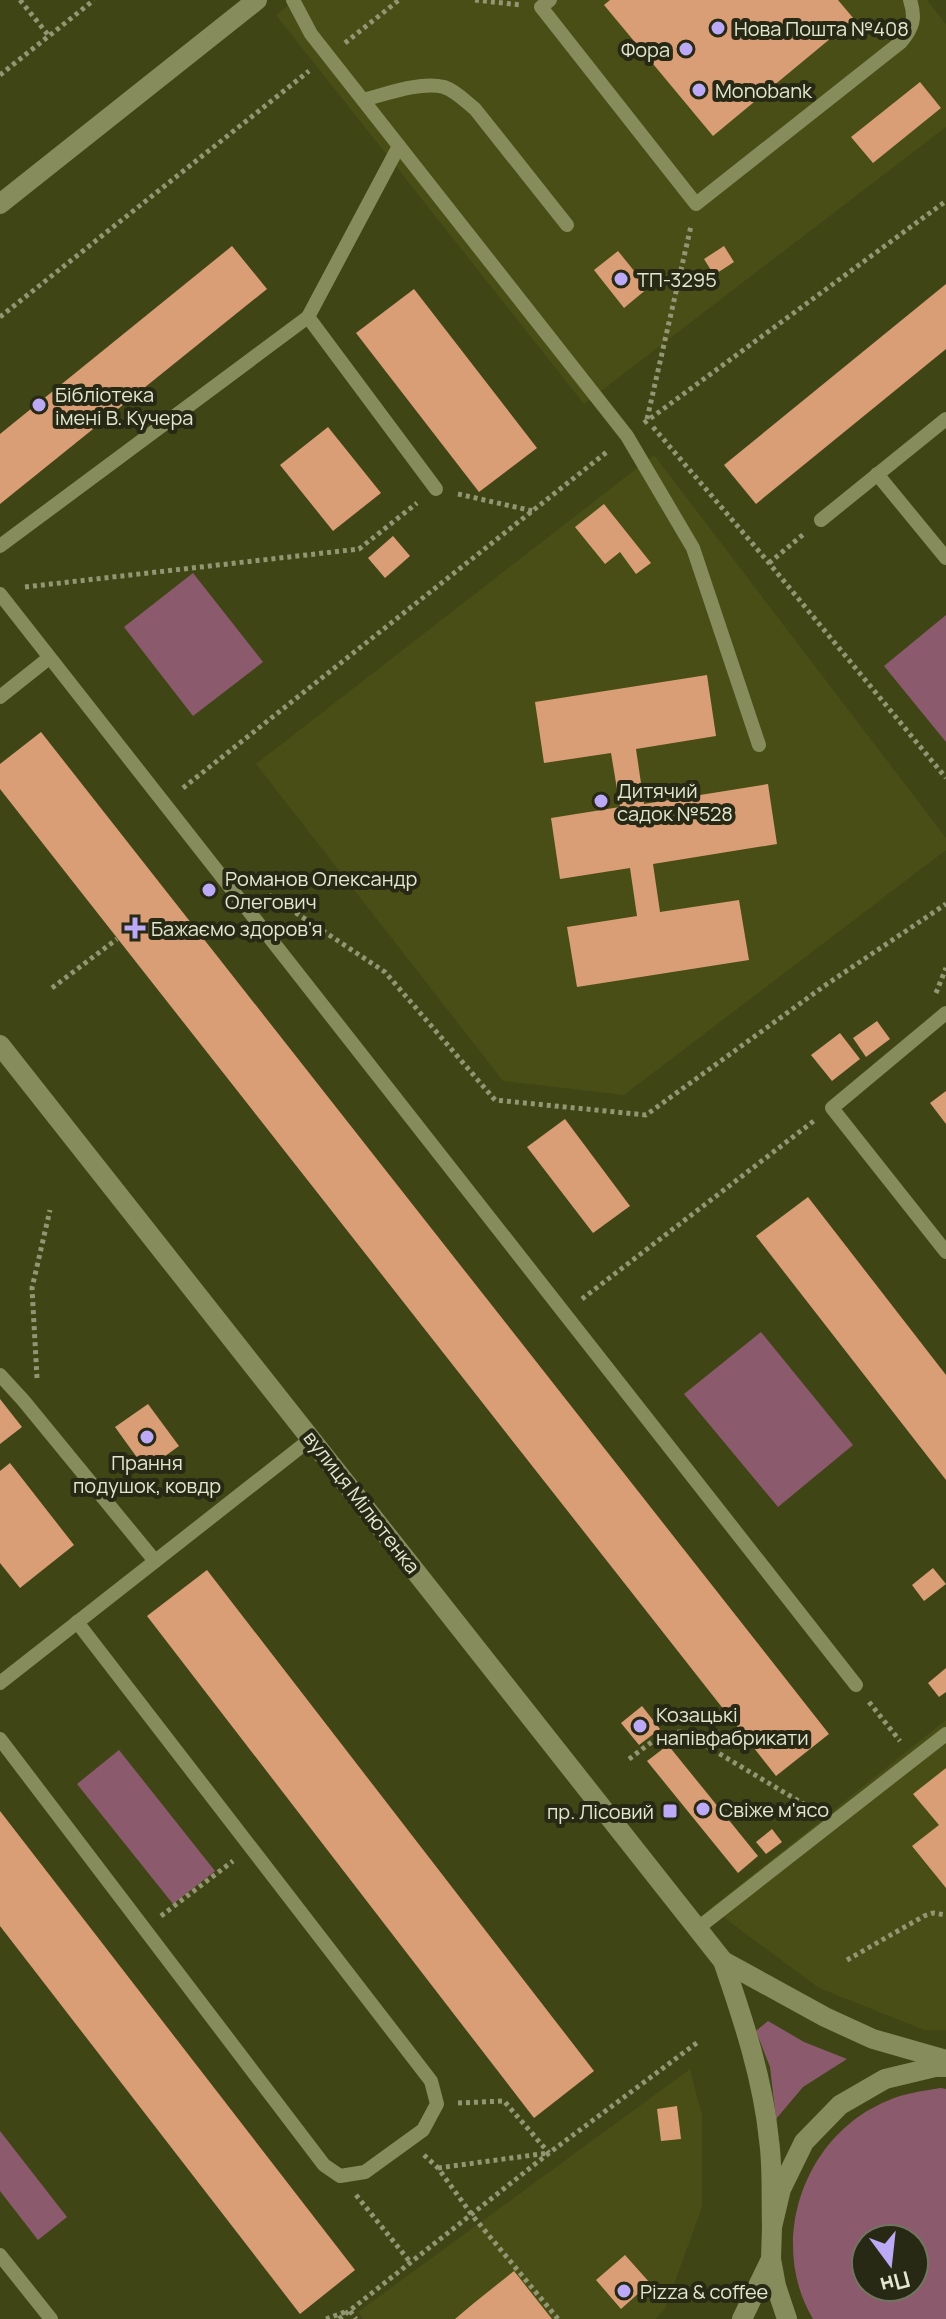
<svg xmlns="http://www.w3.org/2000/svg" width="946" height="2319" font-family="Manrope,sans-serif">
	<style>
		.built { fill: #484e15 }
		.green { fill: #8c5a6d; fill-rule: evenodd }
		.building { fill: #da9e76 }
		.lines { fill: none; stroke-linecap: round; stroke-linejoin: round }
		.path { stroke: #929672; stroke-width: 5; stroke-dasharray: 4 4; stroke-linecap: butt }
		.service { stroke: #868c5c; stroke-width: 14 }
		.minor { stroke: #868c5c; stroke-width: 20 }
		.tertiary { stroke: #868c5c; stroke-width: 20 }
		.poi-dot { fill: #bcaaf6; stroke: #272915; stroke-width: 3 }
		.labels { text-anchor: middle; dominant-baseline: central; stroke-width: 8; stroke-linejoin: round; paint-order: stroke }
		.poi-label { font-size: 20px; fill: #e3e7ce; stroke: #272915; text-anchor: start }
		.street-label { font-size: 20px; fill: #e3e7ce; stroke: #272915 }
	</style>
	<rect width="100%" height="100%" fill="#404515"/>
	<g class="built">
		<polygon points="295,0 927,0 946,24 946,127 584,404 276,15"/>
		<polygon points="654,455 946,838 946,850 624,1095 503,1081 256,764"/>
		<polygon points="946,1720 946,2030 924,2030 819,1988 711,1908"/>
		<polygon points="690,2069 702,2116 702,2207 665,2309 655,2319 363,2319 358,2312"/>
	</g>
	<g class="green">
		<polygon points="193,573 263,662 193,716 124,627"/>
		<polygon points="946,615 946,742 884,666"/>
		<polygon points="761,1332 853,1445 778,1507 684,1394"/>
		<polygon points="119,1750 215,1871 173,1904 77,1784"/>
		<polygon points="768,2021 804,2042 847,2059 803,2087 776,2119 770,2067 756,2031"/>
		<path d="M 941,2088 L 946,2089 L 946,2319 L 813,2319 C 767,2242 804,2135 887,2101 C 904,2093 923,2091 941,2088 ZM 866,2239 L 914,2239 L 914,2287 L 866,2287 Z"/>
		<polygon points="0,2131 67,2217 38,2240 0,2191"/>
	</g>
	<g class="building">
		<polygon points="610,0 838,0 854,19 713,136 604,5"/>
		<polygon points="920,82 941,108 873,163 851,137"/>
		<polygon points="232,246 267,289 0,504 0,434"/>
		<polygon points="724,246 734,262 714,275 704,259"/>
		<polygon points="618,251 648,288 624,308 594,270"/>
		<polygon points="946,284 946,349 756,504 724,465"/>
		<polygon points="414,289 537,448 479,492 356,333"/>
		<polygon points="328,427 381,493 333,531 280,465"/>
		<polygon points="604,504 651,563 636,574 620,552 605,564 575,527"/>
		<polygon points="393,536 410,556 385,578 368,558"/>
		<polygon points="707,675 716,736 636,749 644,804 768,784 777,844 653,864 660,912 739,900 749,960 577,987 567,927 637,916 630,868 560,879 551,818 620,807 611,753 544,763 535,702"/>
		<polygon points="41,732 829,1734 776,1776 0,789 0,764"/>
		<polygon points="877,1021 890,1039 866,1057 853,1038"/>
		<polygon points="840,1033 860,1059 832,1081 811,1055"/>
		<polygon points="946,1091 946,1124 930,1103"/>
		<polygon points="565,1119 630,1206 593,1233 527,1147"/>
		<polygon points="808,1197 946,1375 946,1480 756,1236"/>
		<polygon points="0,1399 22,1427 0,1444"/>
		<polygon points="148,1404 179,1446 146,1470 115,1427"/>
		<polygon points="10,1463 74,1545 20,1588 0,1563 0,1471"/>
		<polygon points="933,1568 946,1584 924,1601 912,1585"/>
		<polygon points="207,1570 594,2071 534,2118 147,1616"/>
		<polygon points="946,1668 946,1692 939,1697 928,1683"/>
		<polygon points="642,1706 660,1729 639,1745 621,1723"/>
		<polygon points="668,1745 758,1856 738,1873 647,1761"/>
		<polygon points="946,1768 946,1888 912,1846 939,1825 913,1794"/>
		<polygon points="0,1811 355,2270 300,2314 0,1926"/>
		<polygon points="772,1829 782,1842 766,1854 756,1842"/>
		<polygon points="677,2106 681,2139 661,2141 657,2109"/>
		<polygon points="625,2255 650,2283 621,2309 596,2280"/>
		<polygon points="514,2271 552,2319 455,2319 474,2303"/>
	</g>
	<g class="lines">
		<g class="path">
			<polyline points="20,0 49,36"/>
			<polyline points="475,0 521,5"/>
			<polyline points="345,43 399,0"/>
			<polyline points="0,75 94,0"/>
			<polyline points="0,317 309,71"/>
			<polyline points="647,419 691,226"/>
			<polyline points="644,423 946,201"/>
			<polyline points="653,427 769,563 946,778"/>
			<polyline points="458,494 533,511"/>
			<polyline points="769,563 805,533"/>
			<polyline points="25,587 359,549 417,503"/>
			<polyline points="183,788 608,451"/>
			<polyline points="269,895 385,972 495,1100 646,1115 827,984 946,904"/>
			<polyline points="52,988 117,939"/>
			<polyline points="936,993 946,968"/>
			<polyline points="582,1299 815,1120"/>
			<polyline points="37,1378 32,1288 50,1210"/>
			<polyline points="869,1702 900,1741"/>
			<path d="M 629,1759 C 646,1747 661,1731 683,1732 L 812,1809"/>
			<polyline points="161,1916 233,1861"/>
			<polyline points="847,1960 924,1916 933,1913 946,1915"/>
			<polyline points="458,2103 504,2101 549,2153"/>
			<polyline points="424,2155 438,2168 472,2215 558,2319"/>
			<polyline points="438,2168 548,2153"/>
			<polyline points="356,2195 411,2263"/>
			<polyline points="350,2311 356,2319"/>
			<polyline points="326,2319 345,2312"/>
			<polyline points="339,2319 549,2153 698,2042"/>
		</g>
		<g class="service">
			<polyline points="293,0 311,34 627,436 693,548 759,745"/>
			<path d="M 550,0 L 541,7 L 696,204 L 901,42 C 913,28 916,18 910,0"/>
			<path d="M 363,100 C 386,94 421,81 444,87 C 456,91 465,101 475,109 L 567,225"/>
			<polyline points="308,317 436,489"/>
			<polyline points="877,474 946,558"/>
			<polyline points="821,520 946,419"/>
			<polyline points="0,546 308,317 399,146"/>
			<polyline points="0,594 856,1685"/>
			<polyline points="0,697 49,658"/>
			<polyline points="946,1013 832,1108 946,1252"/>
			<polyline points="0,1375 23,1400 155,1561"/>
			<polyline points="0,1683 312,1438"/>
			<polyline points="0,1739 324,2165 340,2176 365,2172 423,2130 437,2104 431,2081 77,1622"/>
			<polyline points="698,1928 946,1734"/>
			<polyline points="0,2255 51,2319"/>
		</g>
		<polyline class="minor" points="0,204 257,0"/>
		<g class="tertiary">
			<path d="M 0,1045 L 723,1961 C 743,2019 763,2079 769,2140 C 773,2169 771,2198 772,2227"/>
			<polyline points="723,1961 825,2017 873,2039 946,2060"/>
			<polyline points="742,2319 771,2259"/>
			<polyline points="787,2319 776,2286 771,2259 772,2227 781,2189 804,2142 840,2105 885,2079 935,2067 946,2067"/>
		</g>
	</g>
	<g class="poi-dot">
		<circle cx="718" cy="28" r="8"/>
		<circle cx="686" cy="49" r="8"/>
		<circle cx="699" cy="90" r="8"/>
		<circle cx="621" cy="279" r="8"/>
		<circle cx="39" cy="405" r="8"/>
		<circle cx="601" cy="801" r="8"/>
		<circle cx="209" cy="890" r="8"/>
		<path d="M131 916h8v8h8v8h-8v8h-8v-8h-8v-8h8z"/>
		<circle cx="147" cy="1437" r="8"/>
		<circle cx="640" cy="1726" r="8"/>
		<circle cx="703" cy="1809" r="8"/>
		<rect x="662" y="1803" width="16" height="16" rx="4"/>
		<circle cx="624" cy="2291" r="8"/>
	</g>
	<g class="labels">
		<g class="poi-label">
			<text x="734" y="28">Нова Пошта №408</text>
			<text x="670" y="49" text-anchor="end">Фора</text>
			<text x="715" y="90">Monobank</text>
			<text x="637" y="279">ТП-3295</text>
			<text x="55" y="394">Бібліотека<tspan x="55" dy="23">імені В. Кучера</tspan></text>
			<text x="617" y="790">Дитячий<tspan x="617" dy="23">садок №528</tspan></text>
			<text x="225" y="878">Романов Олександр<tspan x="225" dy="23">Олегович</tspan></text>
			<text x="151" y="928">Бажаємо здоров'я</text>
			<text x="147" y="1462" text-anchor="middle">Прання<tspan x="147" dy="23">подушок, ковдр</tspan></text>
			<text x="656" y="1714">Козацькі<tspan x="656" dy="23">напівфабрикати</tspan></text>
			<text x="719" y="1809">Свіже м'ясо</text>
			<text x="654" y="1811" text-anchor="end">пр. Лісовий</text>
			<text x="640" y="2291">Pizza &amp; coffee</text>
		</g>
		<g class="street-label">
			<text transform="translate(362 1502) rotate(52)">вулиця Мілютенка</text>
		</g>
	</g>
	<g transform="translate(890 2263) rotate(165)"><circle r="38" fill="#272915" stroke="#72755f" stroke-width="2"/>
	<path d="M0-6L14 30L0 20L-14 30Z" fill="#bcaaf6"/>
	<text y="-12" font-size="22" font-weight="bold" text-anchor="middle" fill="#e3e7ce">Пн</text>
	</g>
</svg>
